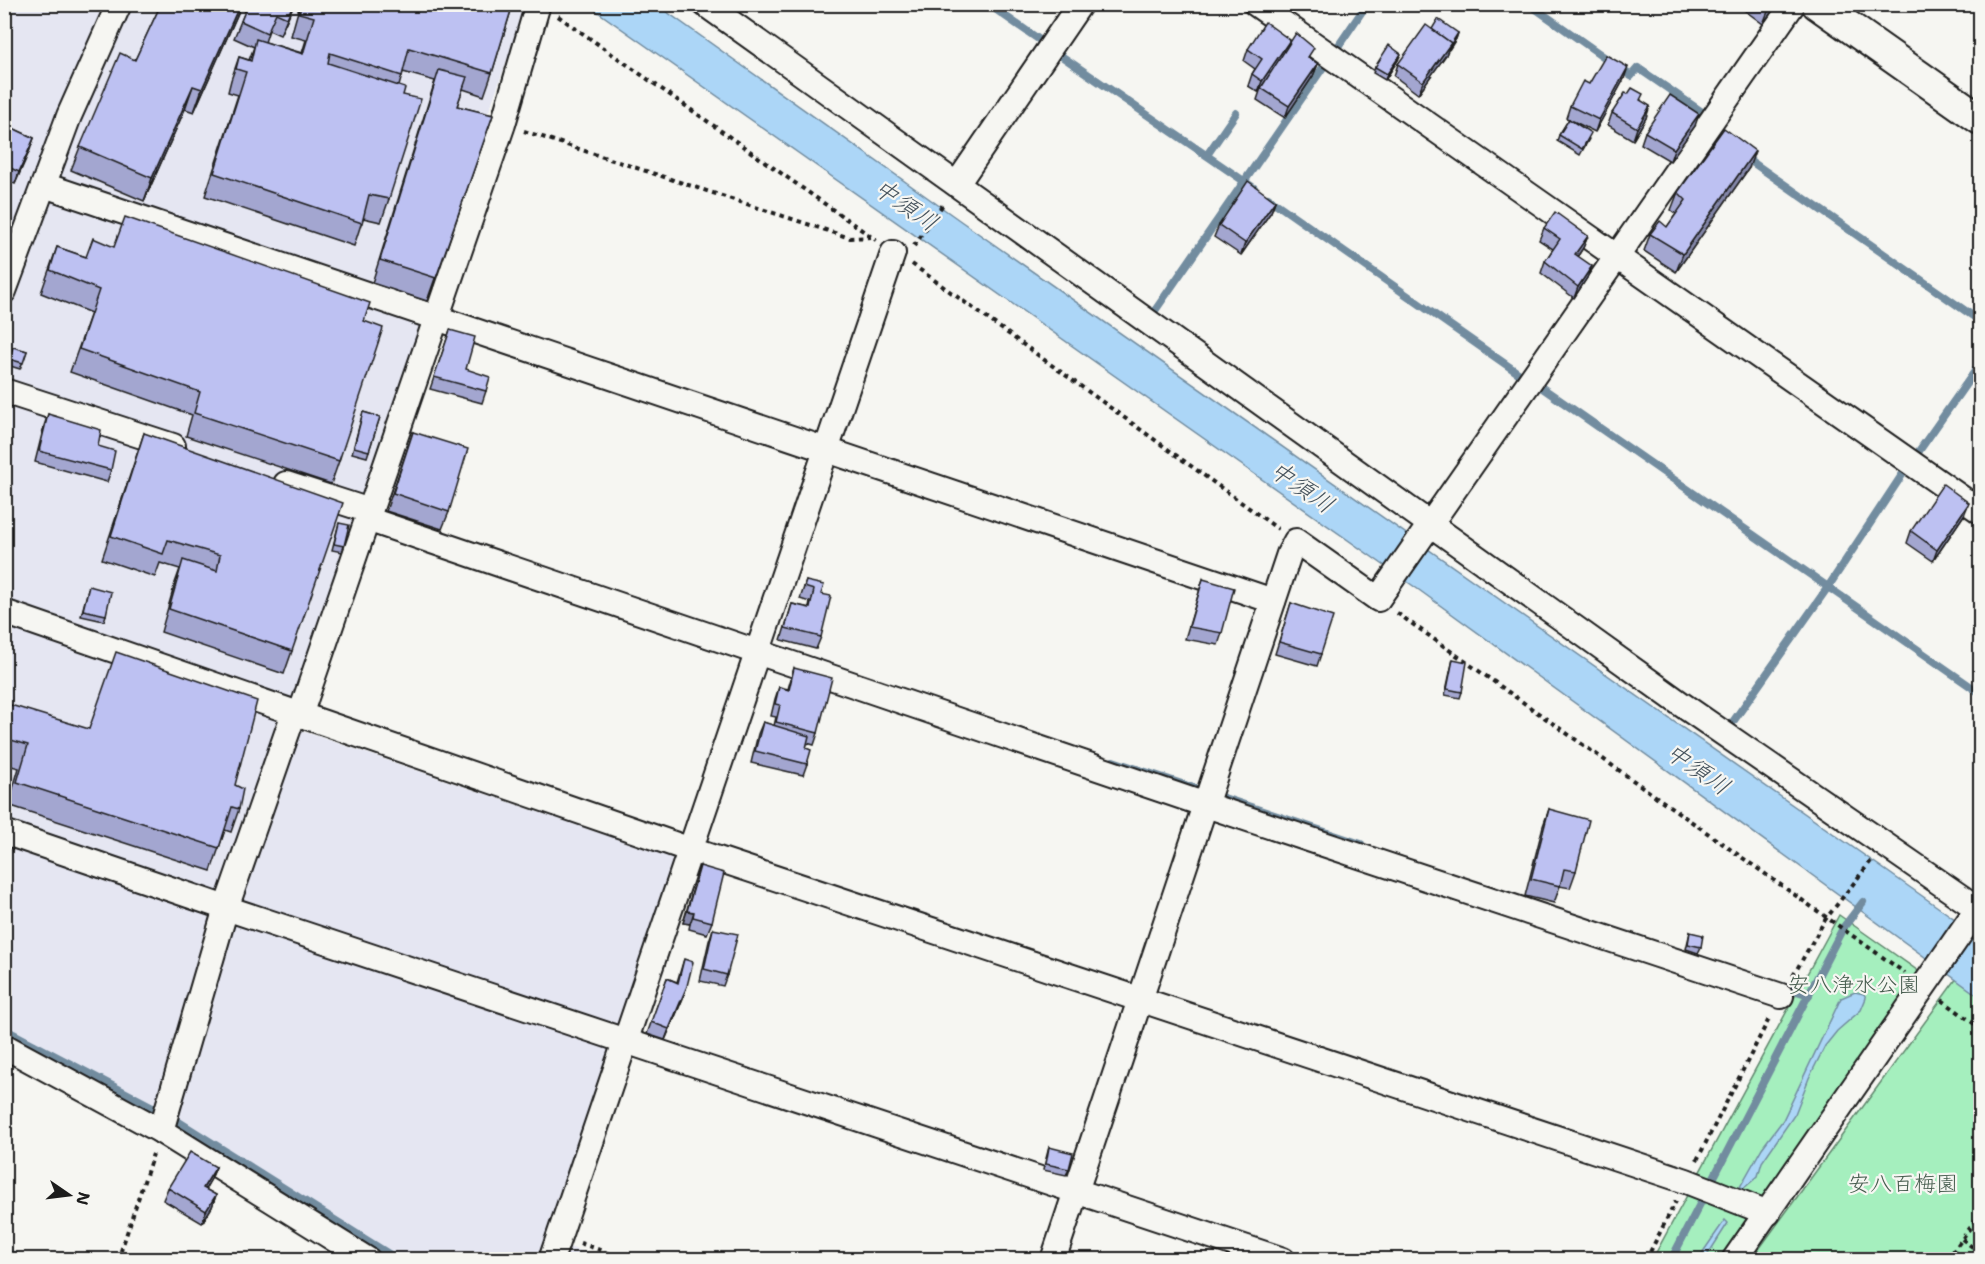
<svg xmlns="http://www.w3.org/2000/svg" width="1985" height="1264" font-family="'Shantell Sans','Klee One',sans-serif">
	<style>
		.built { fill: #e5e6f2 }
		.green { fill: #a5efbe; stroke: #60866d; stroke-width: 1.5 }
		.water { fill: #acd6f7; stroke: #728c9f; stroke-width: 1.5 }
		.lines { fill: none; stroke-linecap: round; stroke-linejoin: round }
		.stream { stroke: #728c9f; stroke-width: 8 }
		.minor-casing { stroke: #1c1c1c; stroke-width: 28 }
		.major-casing { stroke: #1c1c1c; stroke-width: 34 }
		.path { stroke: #1c1c1c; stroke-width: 4; stroke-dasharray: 4.5 4.5; stroke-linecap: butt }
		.minor { stroke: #f6f6f2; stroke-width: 24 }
		.major { stroke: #f6f6f2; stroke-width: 30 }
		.wall { fill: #a3a6d0; stroke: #1c1c1c; stroke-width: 1.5 }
		.shaded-wall { fill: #8487a9; stroke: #1c1c1c; stroke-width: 1.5 }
		.building { fill: #bdc1f2; stroke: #1c1c1c; stroke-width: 1.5 }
		.labels { text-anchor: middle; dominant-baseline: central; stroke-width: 4.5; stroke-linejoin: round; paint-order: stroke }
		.park-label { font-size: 22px; fill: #455b4d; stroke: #f6f6f2 }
		.water-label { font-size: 24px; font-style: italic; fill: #47545e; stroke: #f6f6f2 }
	</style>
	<rect width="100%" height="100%" fill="#f6f6f2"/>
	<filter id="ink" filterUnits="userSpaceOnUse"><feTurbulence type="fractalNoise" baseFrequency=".0167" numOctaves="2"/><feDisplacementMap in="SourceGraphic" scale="12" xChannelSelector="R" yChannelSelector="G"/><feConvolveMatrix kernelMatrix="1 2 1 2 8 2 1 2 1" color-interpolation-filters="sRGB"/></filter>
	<g filter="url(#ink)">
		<polygon class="built" points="4,5 518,5 522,18 485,122 491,136 282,724 678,860 547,1240 606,1259 380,1259 5,1036"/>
		<g class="green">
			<polygon points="1839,915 1921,973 1719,1259 1652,1260"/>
			<polygon points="1957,978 1980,995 1980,1259 1751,1260"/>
		</g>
		<g class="water">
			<polygon points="588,5 657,5 962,222 1945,912 1980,937 1980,997 1419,590"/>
			<polygon points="1855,992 1864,994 1866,998 1861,1010 1837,1031 1825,1046 1809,1078 1795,1114 1762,1162 1758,1176 1744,1188 1740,1187 1762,1148 1783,1120 1841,998"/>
			<polygon points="1725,1220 1728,1223 1705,1259 1698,1259"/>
		</g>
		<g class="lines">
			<g class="stream">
				<polyline points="988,4 1044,43"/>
				<polyline points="1529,4 1631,76 1638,68 1705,114"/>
				<polyline points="1337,48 1367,4"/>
				<polyline points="1057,53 1254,188"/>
				<polyline points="1207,155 1236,113"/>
				<polyline points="1745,157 1980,321"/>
				<polyline points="1268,198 1521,375"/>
				<polyline points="1154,312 1324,66"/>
				<polyline points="1541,387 1828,587 1906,469"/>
				<polyline points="1919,451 1980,364"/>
				<polyline points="1730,726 1828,587 1980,693"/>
				<polyline points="1113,761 1361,844"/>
				<polyline points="1782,986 1809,995"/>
				<polyline points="4,1029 166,1114 398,1260"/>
				<polyline points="4,1252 26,1260"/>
				<polyline points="1284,1253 1305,1260"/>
				<polyline points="1671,1260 1843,928 1863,902"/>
			</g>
			<g class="minor-casing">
				<g id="minor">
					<polyline points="705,4 1681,704 1978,909"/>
					<polyline points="1256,4 1980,511"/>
					<polyline points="957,184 1080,4"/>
					<polyline points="44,185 1273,601"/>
					<polyline points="4,291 69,116 119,4"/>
					<polyline points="4,391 173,446"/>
					<polyline points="286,484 370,511"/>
					<polyline points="367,519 1206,805 1781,996"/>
					<polyline points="4,612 691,850 1686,1181 1768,1213"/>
					<polyline points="300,715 503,124 538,4"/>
					<polyline points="4,832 226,908 1283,1260"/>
					<polyline points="4,1046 161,1131 368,1260"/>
					<polyline points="161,1131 226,908 294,713"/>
					<polyline points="551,1260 893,253"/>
					<polyline points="1053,1260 1289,554 1296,541 1378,599 1793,4"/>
					<polyline points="1734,1260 1980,905"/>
				</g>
			</g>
			<g class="major-casing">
				<polyline id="major" points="1817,4 1980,119"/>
			</g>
			<g class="path">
				<polyline points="558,16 876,240"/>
				<polyline points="524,131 850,238 871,237"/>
				<polyline points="914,246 944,203"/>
				<polyline points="912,264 1278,529"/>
				<polyline points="1397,613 1905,973"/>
				<polyline points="1793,976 1825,920 1871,861"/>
				<polyline points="1942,1000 1980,1028"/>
				<polyline points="1697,1160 1770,1017"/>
				<polyline points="1962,1239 1980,1253"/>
				<polyline points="580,1243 628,1260"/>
				<polyline points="118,1260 153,1154"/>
				<polyline points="1646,1260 1676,1201"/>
				<polyline points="1947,1260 1980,1214"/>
			</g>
			<use href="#minor" class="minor"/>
			<use href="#major" class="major"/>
		</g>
		<g class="wall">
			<polygon points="161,4 242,4 194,112 185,109 144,201 71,170 80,147 135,60"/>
			<polygon points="248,4 294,4 280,35 269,30 265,42 302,53 306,40 291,36 300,4 513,4 492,73 484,96 463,89 457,106 493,115 427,301 372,283 435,81 403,72 399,86 403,95 389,199 381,222 363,218 354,246 205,196 238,95 228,92 231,80 239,57 249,60 254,47 234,38"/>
			<polygon points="1736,4 1776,4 1773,10 1763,24"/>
			<polygon points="1432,29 1458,33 1456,39 1448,50 1446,55 1418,94 1394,76 1398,64"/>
			<polygon points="1288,47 1310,59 1318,64 1313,76 1285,118 1257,100 1261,88 1258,92 1248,86 1252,74 1255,69 1244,61 1248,49"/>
			<polygon points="1398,60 1385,80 1373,73 1375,67"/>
			<polygon points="1624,79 1595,132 1573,121 1589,139 1580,155 1557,141 1559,135 1569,119 1566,118 1570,106 1589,84"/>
			<polygon points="1641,100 1646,118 1633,140 1608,125 1612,113"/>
			<polygon points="4,124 34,138 15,184 4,179"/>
			<polygon points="1695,126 1670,161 1641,144 1645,132"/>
			<polygon points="1749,168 1676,272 1644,251 1650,234 1667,227 1676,214 1671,210 1678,192"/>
			<polygon points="1275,201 1271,212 1241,255 1214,237 1219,225"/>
			<polygon points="1544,228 1588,236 1583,248 1578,256 1587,278 1574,298 1541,273 1545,261 1553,249 1539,240"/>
			<polygon points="57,247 86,257 114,247 364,321 339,461 331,484 186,436 192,415 70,372 91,313 41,293"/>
			<polygon points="450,330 466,369 486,391 482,403 430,389"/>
			<polygon points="13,347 27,351 20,369 7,365"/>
			<polygon points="363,412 380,417 367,457 352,453"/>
			<polygon points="48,414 98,446 111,470 107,482 35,462 44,426"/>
			<polygon points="413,432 449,512 442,529 386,511"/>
			<polygon points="144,433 292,651 284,674 161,632 175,583 180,569 160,563 155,577 102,559"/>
			<polygon points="1964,515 1933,561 1907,543 1911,531"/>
			<polygon points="339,523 344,546 342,552 332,550"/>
			<polygon points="1203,579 1222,633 1218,645 1185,639"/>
			<polygon points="806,581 821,594 821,637 816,649 781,640 792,604 809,608 810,602 800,599"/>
			<polygon points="89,586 106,615 104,621 81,616"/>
			<polygon points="1291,603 1321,654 1317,666 1275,654"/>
			<polygon points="1453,659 1462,692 1460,698 1445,695"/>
			<polygon points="794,668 818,733 814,745 807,743 806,748 807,764 803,775 751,763 758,734 763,722 774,726 776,717 771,716 775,699 779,687 788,689"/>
			<polygon points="4,703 235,785 239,809 231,832 225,830 211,871 8,805 19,768 4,764"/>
			<polygon points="1549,809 1576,871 1570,888 1560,886 1554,903 1525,896 1543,826"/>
			<polygon points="700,866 712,922 707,934 689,929 690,924 683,923 696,878"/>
			<polygon points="713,929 727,975 723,986 700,981 709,941"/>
			<polygon points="1690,932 1701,947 1698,953 1686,949"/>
			<polygon points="684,959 683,998 665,1040 647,1034 667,978 677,982"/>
			<polygon points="1049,1147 1069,1169 1066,1175 1043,1170"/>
			<polygon points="216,1167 211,1179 205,1189 216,1195 212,1207 202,1223 163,1200 168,1188"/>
		</g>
		<g class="shaded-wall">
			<polygon points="240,4 242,4 194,112 202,89"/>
			<polygon points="293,4 294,4 280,35 287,18"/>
			<polygon points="1771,4 1776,4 1773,10 1763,24"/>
			<polygon points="1458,33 1456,39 1449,50 1451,44"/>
			<polygon points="1290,40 1286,52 1258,92 1262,81"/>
			<polygon points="1451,43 1446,55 1418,94 1423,82"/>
			<polygon points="1401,54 1398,60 1385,80 1387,74"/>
			<polygon points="1318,64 1313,76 1285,118 1289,106"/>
			<polygon points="1628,67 1624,79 1595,132 1599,120"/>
			<polygon points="193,86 185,109 144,201 152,178"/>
			<polygon points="1650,106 1646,118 1633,140 1637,128"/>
			<polygon points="1699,114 1695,126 1670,161 1674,149"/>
			<polygon points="34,138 30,150 15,184 19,172"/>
			<polygon points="1755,151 1749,168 1676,272 1683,254"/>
			<polygon points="1275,201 1271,212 1241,255 1245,243"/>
			<polygon points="1588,236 1583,248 1571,266 1575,254"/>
			<polygon points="1592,266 1587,278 1574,298 1578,287"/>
			<polygon points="1969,503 1964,515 1933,561 1937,550"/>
			<polygon points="687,911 694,912 690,924 683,923"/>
			<polygon points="687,986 683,998 665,1040 669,1029"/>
			<polygon points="216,1167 211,1179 199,1200 203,1188"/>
			<polygon points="216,1195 212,1207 202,1223 206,1211"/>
		</g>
		<g class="building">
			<polygon points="161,4 240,4 202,89 193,86 152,178 80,147 120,53 135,60"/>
			<polygon points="248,4 293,4 287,18 276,13 267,33 241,21"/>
			<polygon points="302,4 513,4 492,73 409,48 402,76 330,53 328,63 405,88 403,95 421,99 389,199 369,195 362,223 214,173 246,72 236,69 239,57 251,61 256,39 303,54 314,17 299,13"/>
			<polygon points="1438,19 1458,33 1451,44 1451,43 1432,29"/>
			<polygon points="1265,22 1290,40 1262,81 1252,74 1262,59 1248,49"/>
			<polygon points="1426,25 1451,43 1423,82 1398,64"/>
			<polygon points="1296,33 1314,48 1308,57 1318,64 1289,106 1261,88"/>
			<polygon points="1389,45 1401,54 1387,74 1375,67"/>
			<polygon points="1606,55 1628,67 1599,120 1570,106 1583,81 1589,84"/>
			<polygon points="439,70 467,77 457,106 493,115 436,278 380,260"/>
			<polygon points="1632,88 1643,94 1640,100 1650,106 1637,128 1612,113 1625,93 1628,94"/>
			<polygon points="1670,95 1699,114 1674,149 1645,132"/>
			<polygon points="1569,119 1591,133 1582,149 1559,135"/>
			<polygon points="4,124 34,138 19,172 4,165"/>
			<polygon points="1724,128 1755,151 1683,254 1650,234 1660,221 1667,227 1686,200 1678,192"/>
			<polygon points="1248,181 1275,201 1245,243 1219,225"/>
			<polygon points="1555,212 1588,236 1575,254 1592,266 1578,287 1545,261 1560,239 1544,228"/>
			<polygon points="125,217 370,303 364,321 383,328 339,461 194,413 200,392 79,349 99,290 50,270 57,247 86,257 93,238 114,247"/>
			<polygon points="450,330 475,337 466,369 490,377 486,391 434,377"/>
			<polygon points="13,347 27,351 23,363 9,359"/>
			<polygon points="363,412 380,417 369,451 354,447"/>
			<polygon points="48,414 101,430 98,446 115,451 111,470 39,451"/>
			<polygon points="413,432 468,449 449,512 393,493"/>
			<polygon points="144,433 343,503 292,651 169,609 183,560 217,571 220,555 168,540 163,554 111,536"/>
			<polygon points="1943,484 1969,503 1937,550 1911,531"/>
			<polygon points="339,523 349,525 344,546 334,544"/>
			<polygon points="1203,579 1234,588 1222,633 1189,627"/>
			<polygon points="806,581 824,585 821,594 831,596 821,637 785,628 792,604 810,608 814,590 804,587"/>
			<polygon points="89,586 111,592 106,615 83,610"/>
			<polygon points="1291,603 1333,617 1321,654 1279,642"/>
			<polygon points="116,652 257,701 235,785 243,789 239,809 232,807 219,848 17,782 28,745 4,738 4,703 89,729"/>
			<polygon points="1453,659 1467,662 1462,692 1447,689"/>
			<polygon points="794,668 832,678 818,733 776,722 780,705 775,704 779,687 789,690"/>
			<polygon points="763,722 809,736 806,748 811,750 807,764 755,751"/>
			<polygon points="1549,809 1589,820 1576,871 1564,869 1560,886 1531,879"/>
			<polygon points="700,866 724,873 712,922 693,917 694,912 687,911"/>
			<polygon points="713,929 738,934 727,975 704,969"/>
			<polygon points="1690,932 1703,935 1701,947 1688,944"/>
			<polygon points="684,959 693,962 687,986 669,1029 651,1022 667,978 678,983"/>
			<polygon points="1049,1147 1073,1153 1069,1169 1046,1164"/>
			<polygon points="190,1152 216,1167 203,1188 216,1195 206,1211 168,1188"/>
			<polygon points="1551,1255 1563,1260 1549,1260"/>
		</g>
	</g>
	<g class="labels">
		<g class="park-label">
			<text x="1854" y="984">安八浄水公園</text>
			<text x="1903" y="1183">安八百梅園</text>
		</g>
		<g class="water-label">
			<text transform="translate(906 205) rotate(35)">中須川</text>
			<text transform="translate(1302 487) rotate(35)">中須川</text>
			<text transform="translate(1698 769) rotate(35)">中須川</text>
		</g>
	</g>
	<rect width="1985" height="1264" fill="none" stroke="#f6f6f2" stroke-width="24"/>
	<rect x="12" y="12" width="1961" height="1240" fill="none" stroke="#1c1c1c" stroke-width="2" filter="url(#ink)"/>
	<g transform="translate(69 1195) rotate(104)" stroke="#f6f6f2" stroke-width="4.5" paint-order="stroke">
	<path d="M0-4.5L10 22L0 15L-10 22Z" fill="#1c1c1c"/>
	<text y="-9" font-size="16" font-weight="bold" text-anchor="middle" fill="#1c1c1c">N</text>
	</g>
</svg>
